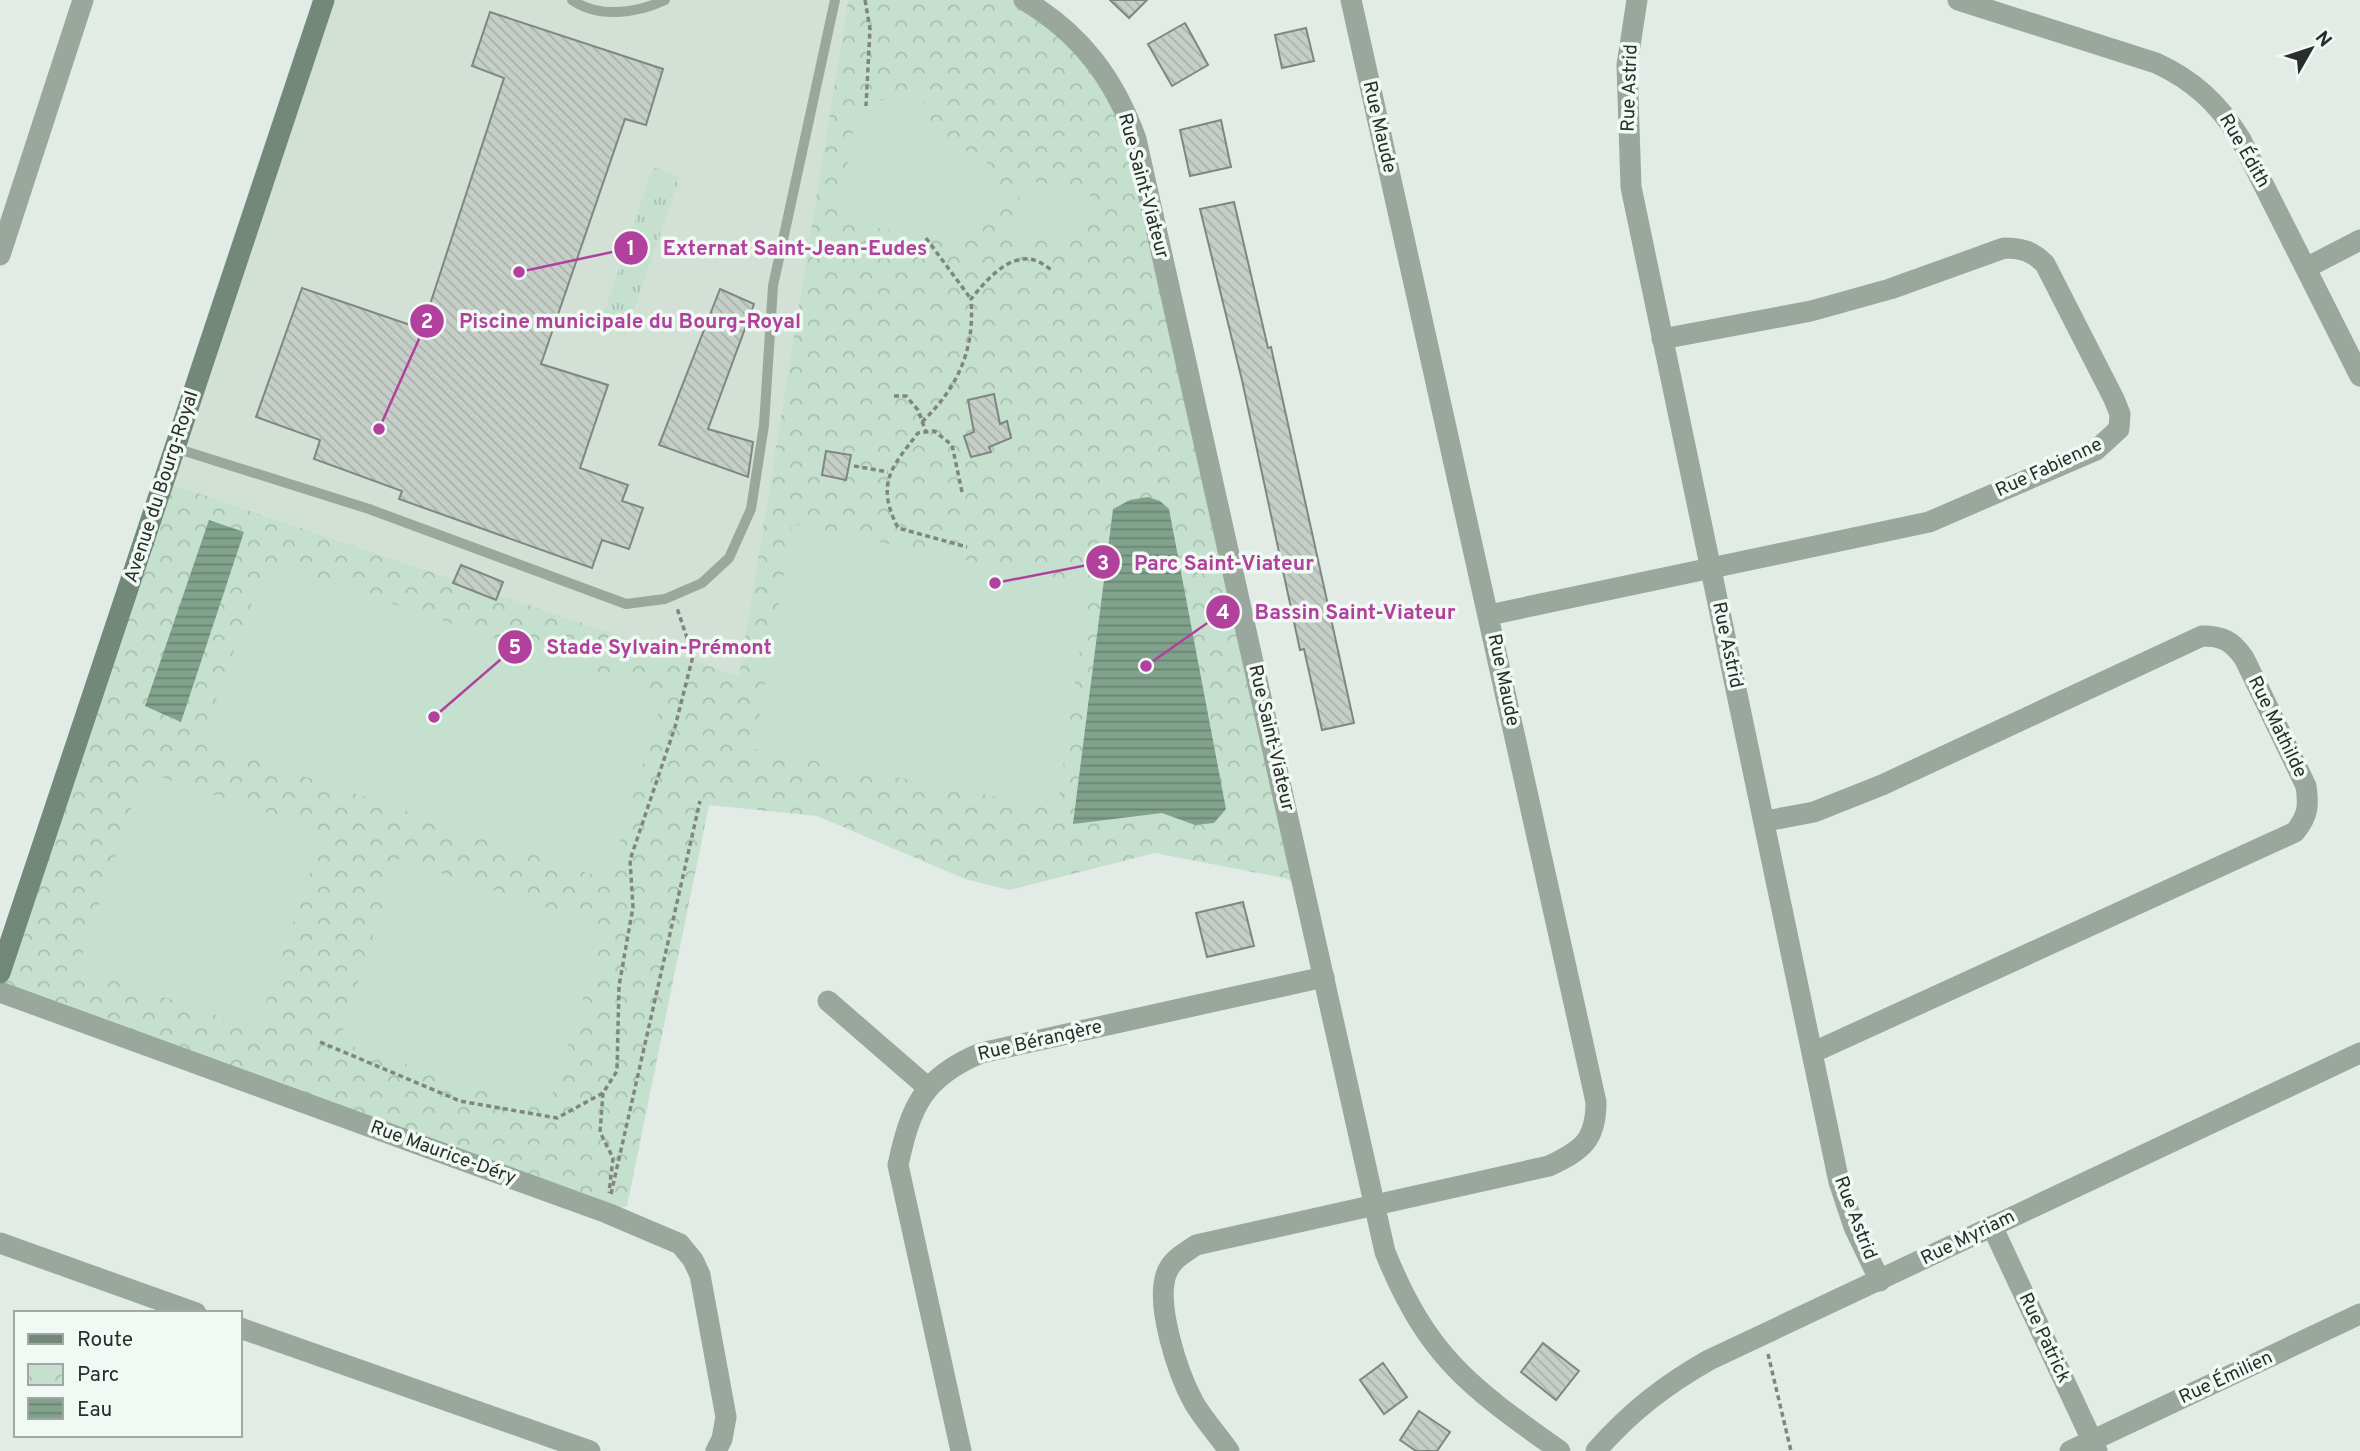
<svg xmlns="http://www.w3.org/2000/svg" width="2360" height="1451" font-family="Overpass,sans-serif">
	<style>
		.built { fill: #d2e0d6 }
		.grass { fill: url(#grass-tufts) }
		.park { fill: url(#park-crowns) }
		.pitch { fill: #c5e0ce }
		.water { fill: url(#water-rules) }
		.building { fill: url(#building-back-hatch); stroke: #7f8782; stroke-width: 2 }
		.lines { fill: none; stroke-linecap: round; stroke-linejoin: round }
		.path { stroke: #808582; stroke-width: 3.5; stroke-dasharray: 5 3.5; stroke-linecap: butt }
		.lane { stroke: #99a79d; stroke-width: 10 }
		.street { stroke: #99a79d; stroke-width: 21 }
		.secondary { stroke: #728879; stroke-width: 21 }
		.labels { text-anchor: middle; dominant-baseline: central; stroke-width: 7; stroke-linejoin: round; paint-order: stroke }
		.street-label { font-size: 19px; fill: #2a2d2b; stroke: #f0f9f3 }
		.leader { fill: none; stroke: #b2419d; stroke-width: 2.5 }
		.callout-dot { fill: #b2419d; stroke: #f0f9f3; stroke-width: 2.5 }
		.mark-label { font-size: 21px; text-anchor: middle; font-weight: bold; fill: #fff }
		.callout-label { font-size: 21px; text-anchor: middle; font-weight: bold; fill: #b2419d; stroke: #f0f9f3; stroke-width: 7; stroke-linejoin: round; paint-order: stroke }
	</style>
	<defs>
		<pattern id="grass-tufts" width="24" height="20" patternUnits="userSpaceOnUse" patternTransform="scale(1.75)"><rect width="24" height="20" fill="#c5e0ce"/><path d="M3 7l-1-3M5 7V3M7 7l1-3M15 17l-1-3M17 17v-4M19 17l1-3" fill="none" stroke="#a9c0b1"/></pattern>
		<pattern id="park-crowns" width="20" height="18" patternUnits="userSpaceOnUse" patternTransform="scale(1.75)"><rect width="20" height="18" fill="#c5e0ce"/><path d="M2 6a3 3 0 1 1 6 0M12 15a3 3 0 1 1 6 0" fill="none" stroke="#a9c0b1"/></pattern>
		<pattern id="water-rules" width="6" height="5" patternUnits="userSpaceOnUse" patternTransform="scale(1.75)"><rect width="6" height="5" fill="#81a28c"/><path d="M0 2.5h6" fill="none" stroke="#6a8473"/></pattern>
		<pattern id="building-back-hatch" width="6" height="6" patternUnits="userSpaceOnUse" patternTransform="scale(1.75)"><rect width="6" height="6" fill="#c6cec8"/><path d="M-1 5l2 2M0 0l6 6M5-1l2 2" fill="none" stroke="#aab1ac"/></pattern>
	</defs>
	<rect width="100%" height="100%" fill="#e3ebe6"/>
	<polygon class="built" points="324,0 848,0 739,676 165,482"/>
	<polygon class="grass" points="653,167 680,177 625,336 600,326"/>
	<polygon class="park" points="848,0 1024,0 1117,93 1304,886 1284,878 1155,853 1009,890 965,879 817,816 709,805 627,1206 607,1213 0,992 165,482 739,676"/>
	<g class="pitch">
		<polygon points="906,92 923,100 929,123 926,137 935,144 948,144 980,156 992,168 999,190 997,208 988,223 974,234 951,239 938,234 926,238 854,223 840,217 856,109"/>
		<polygon points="1020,180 1091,189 1086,240 1018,233"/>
		<polygon points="792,524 1089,585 1057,809 754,749"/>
		<polygon points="267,562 664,694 608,880 201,741"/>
		<polygon points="144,771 324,832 257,1029 78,968"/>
		<polygon points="398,859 606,927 547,1110 339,1042"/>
	</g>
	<g class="water">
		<polygon points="1148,497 1160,501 1169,509 1226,809 1214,823 1195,825 1162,813 1073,824 1113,509 1130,500"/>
		<polygon points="209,520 244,532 181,722 145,706"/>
	</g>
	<g class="building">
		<polygon points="1110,0 1147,0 1129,18"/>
		<polygon points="490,12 663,69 646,125 625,119 541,364 608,385 580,468 628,485 622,501 643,508 629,549 602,540 592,568 399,499 402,491 314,459 320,440 256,417 302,288 422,329 504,78 472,66"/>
		<polygon points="1185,23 1208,65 1172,86 1148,44"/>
		<polygon points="1306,28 1314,61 1282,68 1275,35"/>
		<polygon points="1221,120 1231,167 1190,176 1180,130"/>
		<polygon points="1234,202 1268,348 1271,347 1354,723 1322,730 1304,649 1300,650 1242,380 1200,209"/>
		<polygon points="720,289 754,304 708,429 753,442 748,477 659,445"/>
		<polygon points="994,394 1000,424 1007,421 1011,438 989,447 991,452 971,457 964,436 974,432 968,400"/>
		<polygon points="826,451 851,455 846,480 822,475"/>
		<polygon points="461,565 503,582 496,600 453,583"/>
		<polygon points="1243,902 1254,946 1207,957 1196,913"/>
		<polygon points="1543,1343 1579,1371 1556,1400 1521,1372"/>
		<polygon points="1383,1363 1407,1397 1384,1414 1360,1380"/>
		<polygon points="1419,1411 1450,1432 1437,1451 1416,1451 1400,1440"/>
	</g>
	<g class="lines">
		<g class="path">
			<polyline points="865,0 870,29 866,106"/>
			<polyline points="926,238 971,299"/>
			<polyline points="894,396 906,396 918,410 926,432"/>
			<path d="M 922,422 C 958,387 975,350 971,299 C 985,282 1008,253 1034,260 C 1040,261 1048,268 1053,271"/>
			<polyline points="854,466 888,472"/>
			<path d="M 962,492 L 952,445 L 934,431 L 918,433 C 892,467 875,483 898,528 L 967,547"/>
			<polyline points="320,1042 460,1101 557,1118 603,1093 617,1071 619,986 633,907 630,860 675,727 693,656 677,608"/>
			<polyline points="603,1093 600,1132 613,1158 609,1193"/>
			<polyline points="611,1194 700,801"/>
			<polyline points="1768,1354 1791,1451"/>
		</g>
		<g class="lane">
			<path d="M 572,0 C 599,19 637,13 665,0"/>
			<polyline points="175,448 369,509 626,604 665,599 702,583 729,558 751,509 764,425 773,286 835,0"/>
		</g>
		<g class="street">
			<path d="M 1024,0 C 1080,33 1114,78 1136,139 L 1385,1252 C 1428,1358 1470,1387 1560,1451"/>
			<polyline points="1637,0 1627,65 1631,187 1839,1182 1854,1227 1880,1281"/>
			<path d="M 1958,0 L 2156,63 C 2193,80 2218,103 2240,138 L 2360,376"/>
			<polyline points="0,255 83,0"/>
			<polyline points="2306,268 2360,240"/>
			<path d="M 1489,615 L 1929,522 L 2096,450 L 2119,429 L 2120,414 L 2114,399 L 2045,264 C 2032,251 2022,248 2004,248 L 1890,289 L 1811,311 L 1662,339"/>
			<path d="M 1766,821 L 1814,812 L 1882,785 L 2202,636 C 2223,636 2232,641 2244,658 L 2306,786 C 2309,806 2308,816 2295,832 L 1814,1052"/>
			<polyline points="0,992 607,1213 680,1244 693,1260 700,1275 726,1417 722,1439 716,1451"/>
			<polyline points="828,1001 926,1086"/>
			<polyline points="1992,1226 2097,1451"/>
			<polyline points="0,1243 196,1313"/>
			<polyline points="240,1328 590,1451"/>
			<path d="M 961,1451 L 898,1165 C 911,1106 923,1077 981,1053 L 1324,977"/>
			<path d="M 1229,1451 C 1218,1435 1204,1420 1194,1403 C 1178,1374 1153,1300 1168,1270 C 1174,1258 1186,1252 1196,1245 L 1549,1166 C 1582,1150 1596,1141 1596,1102 L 1351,0"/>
			<path d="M 1596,1451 C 1630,1412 1665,1385 1709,1360 L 2360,1053"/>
			<polyline points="2070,1451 2360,1314"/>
		</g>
		<polyline class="secondary" points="0,973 324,0"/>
	</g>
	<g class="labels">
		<g class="street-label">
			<text transform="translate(1630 88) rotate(-88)">Rue Astrid</text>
			<text transform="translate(1379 127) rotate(77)">Rue Maude</text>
			<text transform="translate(2244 151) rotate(60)">Rue Édith</text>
			<text transform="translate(1143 186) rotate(75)">Rue Saint-Viateur</text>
			<text transform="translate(2049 468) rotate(-25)">Rue Fabienne</text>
			<text transform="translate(162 487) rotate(-72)">Avenue du Bourg-Royal</text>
			<text transform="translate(1727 645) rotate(78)">Rue Astrid</text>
			<text transform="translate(1503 680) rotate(78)">Rue Maude</text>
			<text transform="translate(2277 727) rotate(64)">Rue Mathilde</text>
			<text transform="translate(1271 738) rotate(77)">Rue Saint-Viateur</text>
			<text transform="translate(1040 1041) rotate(-13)">Rue Bérangère</text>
			<text transform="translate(443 1153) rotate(20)">Rue Maurice-Déry</text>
			<text transform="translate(1855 1218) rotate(69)">Rue Astrid</text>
			<text transform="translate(1968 1238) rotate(-26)">Rue Myriam</text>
			<text transform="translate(2044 1338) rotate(65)">Rue Patrick</text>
			<text transform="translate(2226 1378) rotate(-25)">Rue Émilien</text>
		</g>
	</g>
	<path class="leader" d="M519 272L631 248M379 429L427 321M995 583L1103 562M1146 666L1223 612M434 717L515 647"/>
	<g class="callout-dot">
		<circle cx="519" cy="272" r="7"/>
		<circle cx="379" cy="429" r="7"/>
		<circle cx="995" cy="583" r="7"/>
		<circle cx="1146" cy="666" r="7"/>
		<circle cx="434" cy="717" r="7"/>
		<circle cx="631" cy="248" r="18"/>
		<circle cx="427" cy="321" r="18"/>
		<circle cx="1103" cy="562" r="18"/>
		<circle cx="1223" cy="612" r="18"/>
		<circle cx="515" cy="647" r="18"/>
	</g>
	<g class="mark-label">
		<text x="631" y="255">1</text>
		<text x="427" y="328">2</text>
		<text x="1103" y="570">3</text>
		<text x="1223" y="619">4</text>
		<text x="515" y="654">5</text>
	</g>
	<g class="callout-label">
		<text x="795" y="255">Externat Saint-Jean-Eudes</text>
		<text x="630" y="328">Piscine municipale du Bourg-Royal</text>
		<text x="1224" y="570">Parc Saint-Viateur</text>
		<text x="1355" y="619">Bassin Saint-Viateur</text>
		<text x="659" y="654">Stade Sylvain-Prémont</text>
	</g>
	<rect x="14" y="1311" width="228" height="126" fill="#f0f9f3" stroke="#a1a7a3" stroke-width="2"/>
	<rect x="28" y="1334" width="35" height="10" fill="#728879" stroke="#a1a7a3" stroke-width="2"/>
	<text x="77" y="1346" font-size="21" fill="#2a2d2b">Route</text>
	<rect x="28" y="1364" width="35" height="21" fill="url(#park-crowns)" stroke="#a1a7a3" stroke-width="2"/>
	<text x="77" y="1381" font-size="21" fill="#2a2d2b">Parc</text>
	<rect x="28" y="1398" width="35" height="21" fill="url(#water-rules)" stroke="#a1a7a3" stroke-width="2"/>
	<text x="77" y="1416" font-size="21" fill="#2a2d2b">Eau</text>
	<g transform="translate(2311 49) rotate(51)" stroke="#f0f9f3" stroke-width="5" paint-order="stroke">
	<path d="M0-5L12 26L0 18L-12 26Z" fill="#2a2d2b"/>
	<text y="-10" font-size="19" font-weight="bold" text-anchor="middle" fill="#2a2d2b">N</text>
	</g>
</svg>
